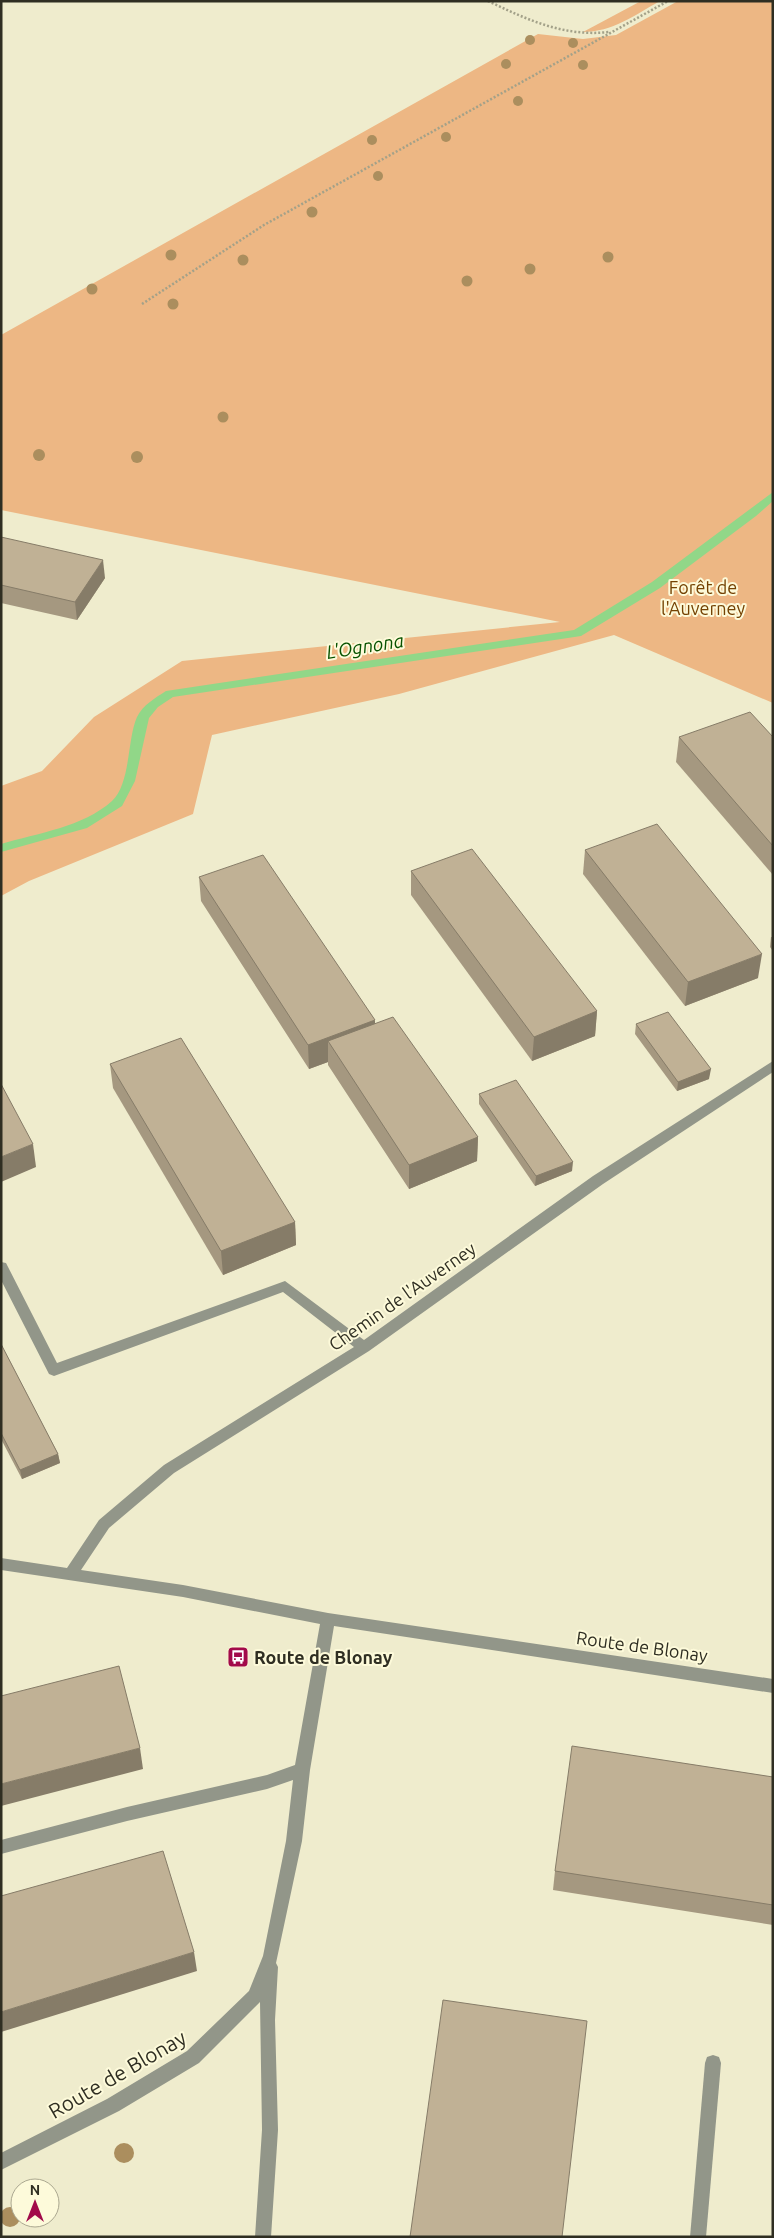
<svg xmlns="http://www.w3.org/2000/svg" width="774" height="2238" font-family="Ubuntu,sans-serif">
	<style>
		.green { fill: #edb784 }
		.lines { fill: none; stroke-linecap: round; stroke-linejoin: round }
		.stream { fill: #91d788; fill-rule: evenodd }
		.path { stroke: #a3a189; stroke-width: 2.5; stroke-dasharray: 2 2; stroke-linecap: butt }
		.minor { fill: #929689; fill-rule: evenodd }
		.tree { fill: #ab8e5e }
		.wall { fill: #a59880 }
		.shaded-wall { fill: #867c68 }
		.building { fill: #c0b195; stroke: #867c68 }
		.labels { text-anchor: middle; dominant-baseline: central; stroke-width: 4; stroke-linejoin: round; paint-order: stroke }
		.park-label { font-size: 18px; fill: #744203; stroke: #fdfada }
		.street-label { font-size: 18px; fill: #2f2e22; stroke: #fdfada }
		.poi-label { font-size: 18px; font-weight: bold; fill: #2f2e22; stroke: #fdfada; text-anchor: start }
		.water-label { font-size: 19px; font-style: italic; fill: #085200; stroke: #fdfada }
		.near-street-label { font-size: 21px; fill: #2f2e22; stroke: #fdfada }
	</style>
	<rect width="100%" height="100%" fill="#efeccd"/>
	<g class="green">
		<path d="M 641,1 L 660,1 C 635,15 612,32 583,32 Z"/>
		<polygon points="678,1 773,1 773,703 614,635 399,694 212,735 193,814 29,881 1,896 1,786 42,771 94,717 182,661 560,622 1,510 1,335 538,34 583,39 616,35"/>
	</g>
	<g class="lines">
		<path class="stream" d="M 773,492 L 773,501 L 756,516 L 660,588 L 581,636 L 173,697 L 158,707 L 149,718 L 135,781 L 122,806 L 87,828 L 1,852 L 1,844 C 38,833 83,827 112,801 C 131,783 127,739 137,717 C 143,705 155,698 166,691 L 574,630 L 652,582 Z"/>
		<g class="path">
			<path d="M 488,1 C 528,20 564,37 609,32"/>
			<polyline points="142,304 264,225 668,1"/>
		</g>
		<g class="minor">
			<polygon points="773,1061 773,1072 603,1184 369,1351 174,1473 109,1528 81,1570 183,1585 328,1613 773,1679 773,1693 334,1626 310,1770 302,1841 276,1963 278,1967 275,2020 278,2130 271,2237 255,2237 262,2130 260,2002 199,2063 119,2111 1,2170 1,2153 107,2099 187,2051 249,1991 263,1956 286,1841 293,1780 267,1789 127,1821 1,1854 1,1840 127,1807 267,1775 295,1765 320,1624 183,1597 1,1570 1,1558 67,1568 99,1520 164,1465 354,1347 283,1292 54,1376 49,1374 1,1280 1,1262 6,1263 57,1363 285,1281 364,1340 593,1176"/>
			<polygon points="713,2055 719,2057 721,2063 706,2237 690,2237 705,2063 707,2057"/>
		</g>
	</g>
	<g class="tree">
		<circle cx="530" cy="40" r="5"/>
		<circle cx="573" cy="43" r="5"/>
		<circle cx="506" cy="64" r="5"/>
		<circle cx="583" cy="65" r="5"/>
		<circle cx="518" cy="101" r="5"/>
		<circle cx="446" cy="137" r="5"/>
		<circle cx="372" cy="140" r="5"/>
		<circle cx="378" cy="176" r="5"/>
		<circle cx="312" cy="212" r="5.5"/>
		<circle cx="171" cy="255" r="5.5"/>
		<circle cx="608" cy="257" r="5.5"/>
		<circle cx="243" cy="260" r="5.5"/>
		<circle cx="530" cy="269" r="5.5"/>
		<circle cx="467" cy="281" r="5.5"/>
		<circle cx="92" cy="289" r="5.5"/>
		<circle cx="173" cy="304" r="5.5"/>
		<circle cx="223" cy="417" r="5.5"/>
		<circle cx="39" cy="455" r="6"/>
		<circle cx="137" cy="457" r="6"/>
		<circle cx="124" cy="2153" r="10"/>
		<circle cx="10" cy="2217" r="10"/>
	</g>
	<g class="wall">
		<polygon points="1,537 105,578 77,620 1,603"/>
		<polygon points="679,737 773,737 773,875 676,762"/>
		<polygon points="585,850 758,978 685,1006 583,874"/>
		<polygon points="411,871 597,1011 595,1036 532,1061 411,895"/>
		<polygon points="199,877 375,1023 478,1137 477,1161 409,1189 328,1065 328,1062 309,1069 201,901"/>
		<polygon points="771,937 773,937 773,951 770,947"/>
		<polygon points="636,1024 709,1079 677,1091 635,1034"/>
		<polygon points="110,1064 295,1222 296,1245 223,1275 113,1088"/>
		<polygon points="479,1094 572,1171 535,1186 479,1104"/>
		<polygon points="1,1344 58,1454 60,1463 22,1479 1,1439"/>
		<polygon points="773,1777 773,1925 553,1890 555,1871"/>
	</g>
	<g class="shaded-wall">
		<polygon points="103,560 105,578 77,620 75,602"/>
		<polygon points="762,954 758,978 685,1006 688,982"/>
		<polygon points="597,1011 595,1036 532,1061 534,1037"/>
		<polygon points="375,1020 375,1044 328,1041 328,1062 309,1069 308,1045"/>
		<polygon points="711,1069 709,1079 677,1091 678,1082"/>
		<polygon points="478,1137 477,1161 409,1189 409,1165"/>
		<polygon points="33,1144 36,1167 1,1182 1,1157"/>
		<polygon points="573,1162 572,1171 535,1186 536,1176"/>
		<polygon points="295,1222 296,1245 223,1275 221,1251"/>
		<polygon points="58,1454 60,1463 22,1479 20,1470"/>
		<polygon points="140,1748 143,1769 1,1806 1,1784"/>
		<polygon points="194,1952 197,1971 1,2032 1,2012"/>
	</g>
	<g class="building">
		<polygon points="1,537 103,560 75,602 1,585"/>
		<polygon points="750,712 773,737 773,846 679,737"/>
		<polygon points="657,824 762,954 688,982 585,850"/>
		<polygon points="472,849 597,1011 534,1037 411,871"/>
		<polygon points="263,855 375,1020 308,1045 199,877"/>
		<polygon points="668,1012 711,1069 678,1082 636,1024"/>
		<polygon points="393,1017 478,1137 409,1165 328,1041"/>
		<polygon points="181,1038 295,1222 221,1251 110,1064"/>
		<polygon points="516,1080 573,1162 536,1176 479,1094"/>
		<polygon points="1,1084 33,1144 1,1157"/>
		<polygon points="1,1344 58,1454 20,1470 1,1433"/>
		<polygon points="119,1666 140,1748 1,1784 1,1696"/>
		<polygon points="572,1746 773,1777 773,1905 555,1871"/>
		<polygon points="163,1851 194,1952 1,2012 1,1896"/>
		<polygon points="443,2000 587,2021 562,2237 410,2237"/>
	</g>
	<defs>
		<g id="bus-square" transform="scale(1.125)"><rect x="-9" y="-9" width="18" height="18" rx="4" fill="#a20a4a" stroke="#fdfada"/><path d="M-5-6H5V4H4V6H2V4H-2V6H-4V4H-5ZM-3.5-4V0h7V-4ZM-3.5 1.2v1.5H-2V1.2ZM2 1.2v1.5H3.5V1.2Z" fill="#fff"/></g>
	</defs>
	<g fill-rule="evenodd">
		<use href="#bus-square" x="238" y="1657"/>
	</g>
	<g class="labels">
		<g class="park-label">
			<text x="703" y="587">Forêt de<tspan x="703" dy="21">l'Auverney</tspan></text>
		</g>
		<g class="street-label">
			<text transform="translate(402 1296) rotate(-35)">Chemin de l'Auverney</text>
			<text transform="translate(642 1646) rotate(8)">Route de Blonay</text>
		</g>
		<g class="poi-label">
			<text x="254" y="1657">Route de Blonay</text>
		</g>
		<g class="water-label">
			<text transform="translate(365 646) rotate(-9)">L'Ognona</text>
		</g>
		<g class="near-street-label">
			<text transform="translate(117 2074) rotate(-30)">Route de Blonay</text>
		</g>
	</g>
	<rect width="774" height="2238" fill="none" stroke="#2f2e22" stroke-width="5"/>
	<g transform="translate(35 2203)"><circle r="24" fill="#fdfada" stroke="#aba890"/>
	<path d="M0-4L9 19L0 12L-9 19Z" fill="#a20a4a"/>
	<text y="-8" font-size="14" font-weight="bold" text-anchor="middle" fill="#2f2e22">N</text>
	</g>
</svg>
